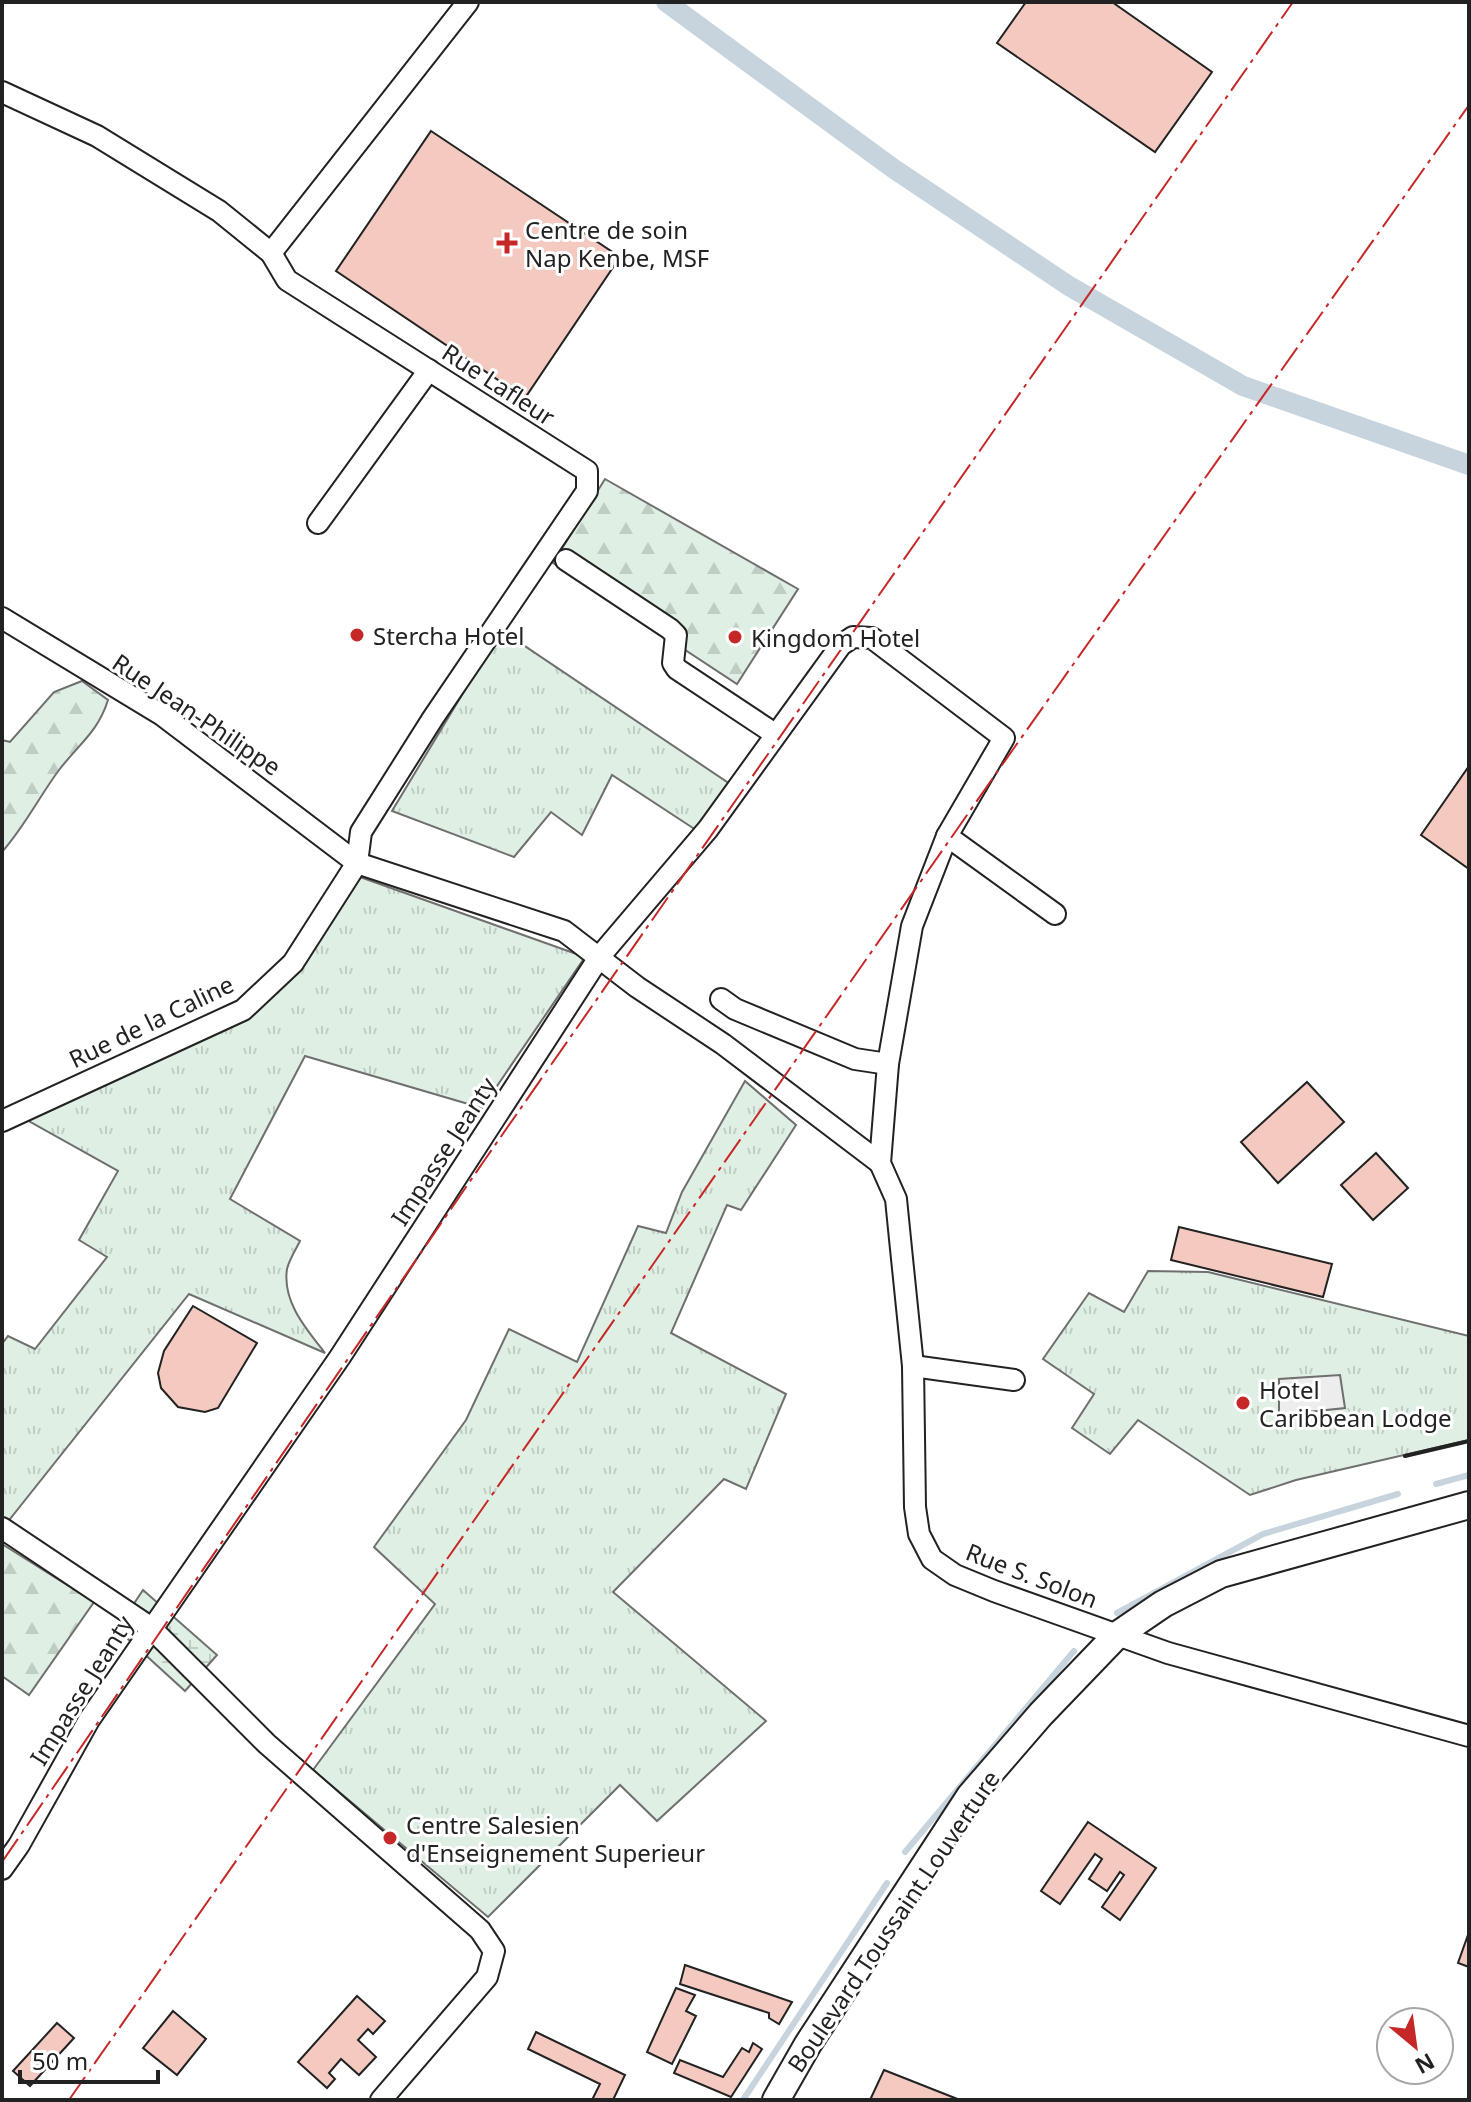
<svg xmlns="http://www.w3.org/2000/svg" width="1471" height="2102" font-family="'Noto Sans',sans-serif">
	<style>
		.grass { fill: url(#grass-tufts); stroke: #6f6f6f; stroke-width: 2 }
		.forest { fill: url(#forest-firs); stroke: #6f6f6f; stroke-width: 2 }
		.wetland { fill: url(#wetland-marsh); stroke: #6f6f6f; stroke-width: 2 }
		.parking { fill: #ededed; stroke: #6f6f6f; stroke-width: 2 }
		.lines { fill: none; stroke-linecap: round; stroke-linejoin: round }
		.stream { stroke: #c7d3dd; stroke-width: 6 }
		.canal { stroke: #c7d3dd; stroke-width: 20 }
		.building { fill: #f3c9c0; stroke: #222; stroke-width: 2 }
		.minor-casing { stroke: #222; stroke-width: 24 }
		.major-casing { stroke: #222; stroke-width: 30 }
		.minor { stroke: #fff; stroke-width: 20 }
		.major { stroke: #fff; stroke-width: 26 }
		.wall { stroke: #222; stroke-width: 4 }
		.power { stroke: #c62828; stroke-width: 2; stroke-dasharray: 28 6 4 6; stroke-linecap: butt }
		.poi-dot { fill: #c62828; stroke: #fff; stroke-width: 3 }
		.labels { text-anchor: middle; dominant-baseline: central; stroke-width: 6; stroke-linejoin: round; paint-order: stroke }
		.poi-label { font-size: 24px; fill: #222; stroke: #fff; text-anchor: start }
		.street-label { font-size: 24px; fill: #222; stroke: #fff }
	</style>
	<defs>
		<pattern id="grass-tufts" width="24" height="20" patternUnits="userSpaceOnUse" patternTransform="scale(2)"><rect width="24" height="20" fill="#e0efe3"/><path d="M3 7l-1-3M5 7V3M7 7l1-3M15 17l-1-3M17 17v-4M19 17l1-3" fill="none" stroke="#c0cdc2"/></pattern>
		<pattern id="forest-firs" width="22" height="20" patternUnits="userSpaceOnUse" patternTransform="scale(2)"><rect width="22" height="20" fill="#e0efe3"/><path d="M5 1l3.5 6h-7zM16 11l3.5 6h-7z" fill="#c0cdc2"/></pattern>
		<pattern id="wetland-marsh" width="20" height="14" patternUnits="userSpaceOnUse" patternTransform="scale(2)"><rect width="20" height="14" fill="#e0efe3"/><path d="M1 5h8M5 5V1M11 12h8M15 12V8" fill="none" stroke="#c0cdc2"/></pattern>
	</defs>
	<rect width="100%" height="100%" fill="#fff"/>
	<g class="grass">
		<polygon points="501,630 733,786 696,830 612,775 582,835 551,812 514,857 392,811"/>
		<path d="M 360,877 L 585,957 L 482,1108 L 305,1056 L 230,1199 L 300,1241 C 296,1249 289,1260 287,1269 C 282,1302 307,1330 325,1353 L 189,1294 L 6,1524 L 2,1522 L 2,1344 L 8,1336 L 35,1349 L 107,1257 L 79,1240 L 118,1171 L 27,1120 L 255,1013 L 309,952 Z"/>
		<polygon points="745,1081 796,1125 741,1210 727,1205 671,1333 786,1394 746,1489 724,1479 613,1592 766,1721 657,1821 620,1785 488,1917 313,1770 435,1604 374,1547 466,1420 509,1329 577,1362 638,1226 666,1233 682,1192"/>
		<polygon points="1148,1271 1208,1272 1469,1336 1469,1440 1296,1480 1250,1495 1138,1420 1110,1454 1072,1428 1094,1394 1043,1359 1089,1293 1124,1312"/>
	</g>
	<g class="forest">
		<polygon points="605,479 798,589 737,684 553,563"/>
		<path d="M 82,681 L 108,700 C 98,732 79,744 59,770 C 39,797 25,826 2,852 L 2,740 L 10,742 L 54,692 Z"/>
		<polygon points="2,1544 94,1602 29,1695 2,1676"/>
	</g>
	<polygon class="wetland" points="143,1590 217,1655 185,1691 117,1629"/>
	<polygon class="parking" points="1340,1375 1345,1408 1279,1415 1279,1379"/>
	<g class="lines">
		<g class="stream">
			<polyline points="1436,1484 1469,1475"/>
			<polyline points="1117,1613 1263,1534 1398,1494"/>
			<polyline points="905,1852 1074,1651"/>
			<polyline points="743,2100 887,1883"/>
		</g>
		<polyline class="canal" points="666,2 894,169 1069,286 1243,386 1469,465"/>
	</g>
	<g class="building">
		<polygon points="1026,2 1112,2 1212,72 1155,152 997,43"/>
		<polygon points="431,131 620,257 525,398 336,271"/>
		<polygon points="1469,766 1469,869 1421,835"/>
		<polygon points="1307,1082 1344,1122 1278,1183 1241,1142"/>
		<polygon points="1376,1153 1408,1188 1373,1220 1341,1185"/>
		<polygon points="1179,1227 1332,1264 1323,1297 1171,1260"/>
		<polygon points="193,1306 257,1343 218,1408 205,1412 178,1407 161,1388 158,1373 164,1351"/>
		<polygon points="1088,1822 1156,1868 1120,1920 1102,1907 1124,1875 1120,1872 1107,1891 1089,1879 1102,1859 1095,1854 1060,1904 1041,1891"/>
		<polygon points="1469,1932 1469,1967 1458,1963"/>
		<polygon points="685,1965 792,2002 779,2024 769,2018 769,2013 680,1984"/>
		<polygon points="676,1988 695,1995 686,2011 696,2016 672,2064 647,2052"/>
		<polygon points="357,1996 385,2021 373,2034 368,2029 358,2040 376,2057 359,2075 341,2059 329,2073 335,2079 327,2088 298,2062"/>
		<polygon points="173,2011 206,2039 177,2075 143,2048"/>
		<polygon points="57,2023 74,2038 30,2086 13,2071"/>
		<polygon points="536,2032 625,2075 613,2100 592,2100 600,2084 528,2049"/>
		<polygon points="753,2043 762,2049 731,2097 674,2073 680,2060 723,2077 742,2048 749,2052"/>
		<polygon points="884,2070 960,2100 870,2100"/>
	</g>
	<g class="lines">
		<g class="minor-casing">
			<g id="minor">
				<polyline points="2,92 97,136 219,211 271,253 287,280 587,471 587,491 433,718 361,832 357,863 293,963 243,1010 2,1121"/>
				<polyline points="271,253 468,2"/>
				<polyline points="318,523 429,370"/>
				<polyline points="566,560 670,629 676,635 673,663 677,669 775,734"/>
				<polyline points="2,618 162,715 357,863 564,931 637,987 723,1044 880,1163"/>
				<polyline points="947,836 1055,914"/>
				<polyline points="721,999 735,1009 855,1059 888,1064"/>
				<polyline points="913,1366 1014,1380"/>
				<polyline points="2,1528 150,1627 267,1744 480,1930 494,1951 487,1977 381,2100"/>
				<polyline points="2,1869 19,1845 89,1720 340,1357 600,956 708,829 841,645 853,637 872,638 1004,738 947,836 912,926 888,1064 880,1163 896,1199 900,1239 913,1366 915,1507 919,1534 932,1559 955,1575 994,1591 1168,1653 1469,1736"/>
			</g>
		</g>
		<g class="major-casing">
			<polyline id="major" points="776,2100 808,2044 970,1796 1041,1714 1116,1636 1163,1604 1221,1574 1469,1505"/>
		</g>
		<use href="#minor" class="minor"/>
		<use href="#major" class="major"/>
		<polyline class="wall" points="1405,1456 1469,1441"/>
		<g class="power">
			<polyline points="2,1862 486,1158 1293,2"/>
			<polyline points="69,2100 1002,765 1469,105"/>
		</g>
	</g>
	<g class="poi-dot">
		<path d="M503 231h8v8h8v8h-8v8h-8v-8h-8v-8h8z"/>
		<circle cx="357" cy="635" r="8"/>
		<circle cx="735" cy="637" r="8"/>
		<circle cx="1243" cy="1403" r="8"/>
		<circle cx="390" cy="1838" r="8"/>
	</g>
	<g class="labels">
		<g class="poi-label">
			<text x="525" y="229">Centre de soin<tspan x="525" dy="28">Nap Kenbe, MSF</tspan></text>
			<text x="373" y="635">Stercha Hotel</text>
			<text x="751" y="637">Kingdom Hotel</text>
			<text x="1259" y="1389">Hotel<tspan x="1259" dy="28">Caribbean Lodge</tspan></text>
			<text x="406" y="1824">Centre Salesien<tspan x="406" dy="28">d'Enseignement Superieur</tspan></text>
		</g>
		<g class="street-label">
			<text transform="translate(499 384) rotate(33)">Rue Lafleur</text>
			<text transform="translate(197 714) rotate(34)">Rue Jean-Philippe</text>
			<text transform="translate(151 1021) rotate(-26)">Rue de la Caline</text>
			<text transform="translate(443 1151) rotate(-57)">Impasse Jeanty</text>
			<text transform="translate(1032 1575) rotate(21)">Rue S. Solon</text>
			<text transform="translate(81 1690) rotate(-58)">Impasse Jeanty</text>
			<text transform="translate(893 1921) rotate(-56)">Boulevard Toussaint Louverture</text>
		</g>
	</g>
	<rect width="1471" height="2102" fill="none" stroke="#222222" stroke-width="8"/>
	<g transform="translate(1415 2046) rotate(151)"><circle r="38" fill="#ffffff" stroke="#a7a7a7" stroke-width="2"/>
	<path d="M0-6L14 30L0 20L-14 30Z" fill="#c62828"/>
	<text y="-12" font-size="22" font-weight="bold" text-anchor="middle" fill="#222222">N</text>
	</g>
	<path d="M20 2070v12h138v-12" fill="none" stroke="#222222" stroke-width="4"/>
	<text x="32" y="2070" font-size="24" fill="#222222" stroke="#ffffff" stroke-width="6" paint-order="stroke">50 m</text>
</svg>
